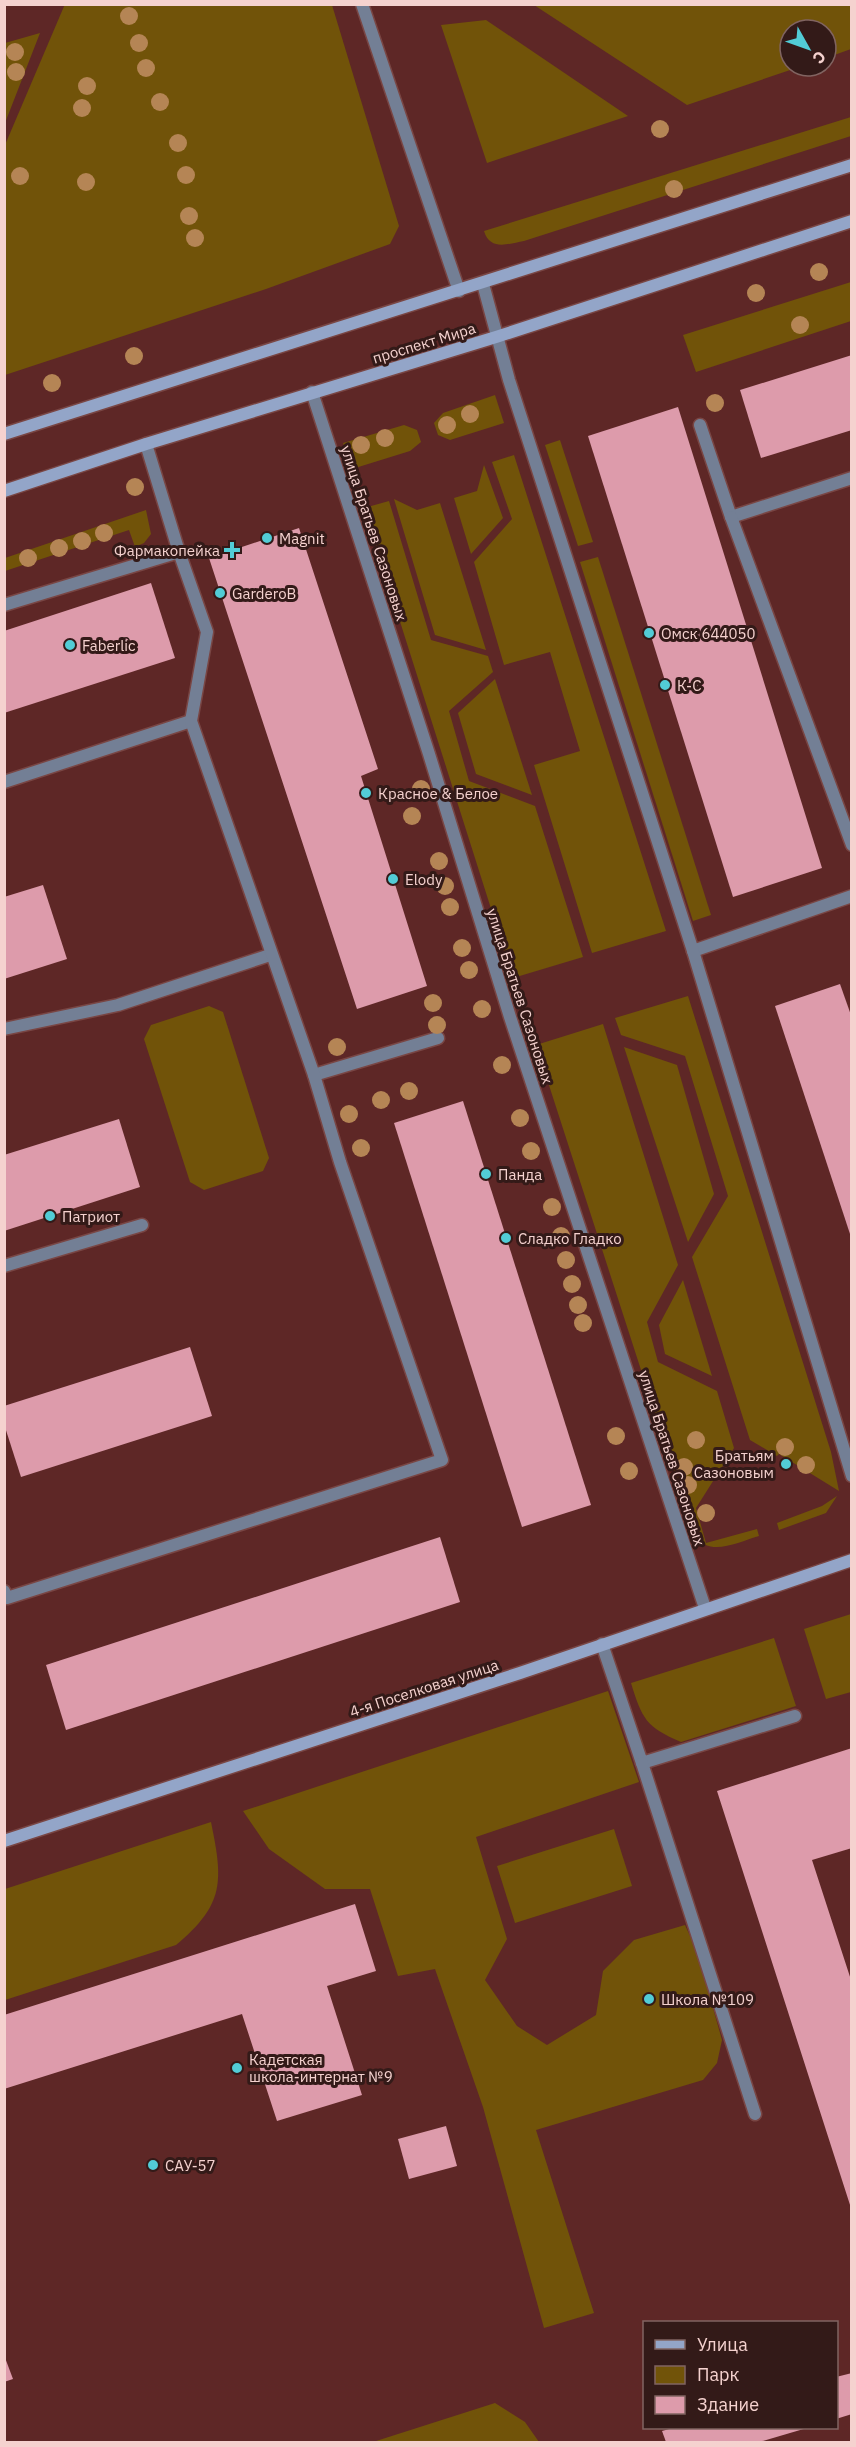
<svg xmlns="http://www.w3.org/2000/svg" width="856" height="2447" font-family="'IBM Plex Sans',sans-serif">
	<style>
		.green { fill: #715309 }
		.building { fill: #dd9bab }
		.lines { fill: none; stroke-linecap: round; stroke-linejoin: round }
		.lane-casing { stroke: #794644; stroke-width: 15 }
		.street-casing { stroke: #794644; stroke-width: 15 }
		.secondary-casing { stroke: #794644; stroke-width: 15 }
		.lane { stroke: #737f95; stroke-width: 12 }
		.street { stroke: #737f95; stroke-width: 12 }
		.secondary { stroke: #93a5c8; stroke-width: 12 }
		.tree { fill: #b58555 }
		.poi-dot { fill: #52ccd6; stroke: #331a18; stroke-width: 2 }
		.labels { text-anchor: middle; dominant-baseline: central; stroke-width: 6; stroke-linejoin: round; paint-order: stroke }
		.street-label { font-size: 15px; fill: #f5d2cf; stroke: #331a18 }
		.poi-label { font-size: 15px; fill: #f5d2cf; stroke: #331a18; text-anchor: start }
	</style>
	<rect width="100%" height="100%" fill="#5e2726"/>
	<g class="green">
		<polygon points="65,4 332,5 399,226 390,244 266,289 5,375 5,145"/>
		<polygon points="534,5 851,5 851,49 826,58 826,30 790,30 790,66 802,66 687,105"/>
		<polygon points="486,20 628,116 487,163 441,25"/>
		<polygon points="40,33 5,123 5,43"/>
		<path d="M 851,117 L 851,136 L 524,241 C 508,244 490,251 484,231 Z"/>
		<polygon points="851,282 851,321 696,372 683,335"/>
		<polygon points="495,395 504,423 450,440 438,435 434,423 443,413"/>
		<polygon points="404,425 417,430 421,442 410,451 352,469 343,443"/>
		<polygon points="560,440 593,542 578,546 545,445"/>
		<polygon points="514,455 666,931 592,953 534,765 580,751 550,652 504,665 474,562 512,519 492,462"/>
		<polygon points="484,465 503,518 471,554 454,498 477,491"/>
		<polygon points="394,499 417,510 440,503 486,650 435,635"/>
		<polygon points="389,501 431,640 488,656 493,672 449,711 469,781 535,806 583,957 513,978 364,508"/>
		<polygon points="146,510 151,534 144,543 135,547 129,530 5,571 5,558"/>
		<polygon points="598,557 711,915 693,921 580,562"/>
		<polygon points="495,679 532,795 476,774 458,713"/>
		<polygon points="688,996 831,1452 839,1491 779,1454 777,1456 750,1440 692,1257 728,1196 685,1056 621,1035 615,1018"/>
		<polygon points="209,1006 223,1012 269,1158 263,1171 204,1190 190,1182 144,1039 151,1025"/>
		<path d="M 603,1024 L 678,1265 L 647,1322 L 658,1362 L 717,1391 L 734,1448 L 696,1508 L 706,1543 L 757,1529 L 759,1536 C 738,1542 711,1557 695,1537 L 536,1045 Z"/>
		<polygon points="624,1047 677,1065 714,1194 688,1242"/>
		<polygon points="683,1280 712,1376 665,1354 659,1325"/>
		<polygon points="837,1496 826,1513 779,1530 777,1523 822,1506"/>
		<polygon points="851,1614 851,1692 826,1699 804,1629"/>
		<path d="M 774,1638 L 796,1706 L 681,1742 C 646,1727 642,1719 631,1683 Z"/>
		<polygon points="608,1691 639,1782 476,1837 507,1939 485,1980 517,2026 547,2045 596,2015 603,1971 634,1940 685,1925 697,1951 722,2040 717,2063 703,2080 536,2130 594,2313 544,2328 483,2107 435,1969 398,1976 370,1889 325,1889 269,1849 243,1811"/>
		<path d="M 211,1822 C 223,1881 225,1904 176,1945 L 5,2000 L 5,1889 Z"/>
		<polygon points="614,1829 632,1886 515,1923 497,1866"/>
		<polygon points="495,2403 525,2422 539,2442 373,2442"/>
	</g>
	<g class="building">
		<polygon points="852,355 852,430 761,458 740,390"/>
		<polygon points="678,407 822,868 733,897 588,436"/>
		<polygon points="299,528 378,769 361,776 427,986 357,1009 209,558"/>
		<polygon points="151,583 175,658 4,713 4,631"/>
		<polygon points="43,885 67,959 4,979 4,897"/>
		<polygon points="840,984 852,1018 851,1237 775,1006"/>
		<polygon points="463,1101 591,1505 522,1527 394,1123"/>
		<polygon points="119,1119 140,1187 4,1231 4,1155"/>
		<polygon points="190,1347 212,1416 21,1477 4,1424 4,1406"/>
		<polygon points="440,1537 460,1602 66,1730 46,1665"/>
		<polygon points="852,1748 852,1848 812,1860 852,1983 851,2208 717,1791"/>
		<polygon points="355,1904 376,1971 327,1986 362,2095 277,2121 242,2014 4,2089 4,2015"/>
		<polygon points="446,2126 457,2166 409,2179 398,2139"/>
		<polygon points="4,2355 13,2379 4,2382"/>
		<polygon points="852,2373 852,2414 836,2419 836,2377"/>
		<polygon points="673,2428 807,2428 759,2442 666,2442 662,2431"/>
	</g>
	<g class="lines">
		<g class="lane-casing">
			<g id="lane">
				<polyline points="700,425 731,517 852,478"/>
				<polyline points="731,517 852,845"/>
				<polyline points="4,605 179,552"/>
				<polyline points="4,782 191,721"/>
				<polyline points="693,951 852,896"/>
				<polyline points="4,1029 118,1005 270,955"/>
				<polyline points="314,1075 438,1038"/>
				<polyline points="4,1266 142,1225"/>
				<polyline points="4,1591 7,1598 442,1460 340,1162 314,1075 191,721 207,632 179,552 146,444"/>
				<polyline points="602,1644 642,1763 795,1716"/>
				<polyline points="642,1763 755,2114"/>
			</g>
		</g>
		<g class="street-casing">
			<g id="street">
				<polyline points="362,4 459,291"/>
				<polyline points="483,284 509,380 693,951 852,1476"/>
				<polyline points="312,392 429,754 510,1017 705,1608"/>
			</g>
		</g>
		<g class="secondary-casing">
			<g id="secondary">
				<polyline points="4,434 852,165"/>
				<polyline points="4,491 146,444 496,337 852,221"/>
				<polyline points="4,1841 520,1673 852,1560"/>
			</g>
		</g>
		<use href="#lane" class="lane"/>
		<use href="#street" class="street"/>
		<use href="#secondary" class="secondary"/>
	</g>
	<g class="tree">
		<circle cx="129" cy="16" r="9"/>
		<circle cx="139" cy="43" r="9"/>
		<circle cx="15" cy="52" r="9"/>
		<circle cx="146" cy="68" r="9"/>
		<circle cx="16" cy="72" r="9"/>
		<circle cx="87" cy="86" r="9"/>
		<circle cx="160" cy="102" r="9"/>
		<circle cx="82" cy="108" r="9"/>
		<circle cx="660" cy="129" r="9"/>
		<circle cx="178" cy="143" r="9"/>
		<circle cx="186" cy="175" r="9"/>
		<circle cx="20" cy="176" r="9"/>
		<circle cx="86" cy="182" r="9"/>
		<circle cx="674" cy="189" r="9"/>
		<circle cx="189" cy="216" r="9"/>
		<circle cx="195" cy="238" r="9"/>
		<circle cx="819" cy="272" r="9"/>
		<circle cx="756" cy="293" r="9"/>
		<circle cx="800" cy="325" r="9"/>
		<circle cx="134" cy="356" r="9"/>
		<circle cx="52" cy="383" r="9"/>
		<circle cx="715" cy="403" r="9"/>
		<circle cx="470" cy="414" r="9"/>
		<circle cx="447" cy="425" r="9"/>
		<circle cx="385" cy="438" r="9"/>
		<circle cx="361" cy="445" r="9"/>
		<circle cx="135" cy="487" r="9"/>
		<circle cx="104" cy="533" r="9"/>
		<circle cx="82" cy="541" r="9"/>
		<circle cx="59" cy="548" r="9"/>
		<circle cx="28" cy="558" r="9"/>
		<circle cx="421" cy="789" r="9"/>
		<circle cx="412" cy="816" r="9"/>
		<circle cx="439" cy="861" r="9"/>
		<circle cx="445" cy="886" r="9"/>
		<circle cx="450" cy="907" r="9"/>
		<circle cx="462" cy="948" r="9"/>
		<circle cx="469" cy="970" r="9"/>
		<circle cx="433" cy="1003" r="9"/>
		<circle cx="482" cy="1009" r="9"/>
		<circle cx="437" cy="1025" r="9"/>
		<circle cx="337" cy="1047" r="9"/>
		<circle cx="502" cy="1065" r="9"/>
		<circle cx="409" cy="1091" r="9"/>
		<circle cx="381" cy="1100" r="9"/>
		<circle cx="349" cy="1114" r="9"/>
		<circle cx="520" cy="1118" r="9"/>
		<circle cx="361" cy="1148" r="9"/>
		<circle cx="531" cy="1151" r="9"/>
		<circle cx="552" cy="1207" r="9"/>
		<circle cx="561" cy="1236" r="9"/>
		<circle cx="566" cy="1260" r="9"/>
		<circle cx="572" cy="1284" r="9"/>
		<circle cx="578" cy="1305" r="9"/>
		<circle cx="583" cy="1323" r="9"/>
		<circle cx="616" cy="1436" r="9"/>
		<circle cx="696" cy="1440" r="9"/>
		<circle cx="785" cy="1447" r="9"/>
		<circle cx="806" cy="1465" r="9"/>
		<circle cx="684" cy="1467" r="9"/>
		<circle cx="629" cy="1471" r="9"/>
		<circle cx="688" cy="1485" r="9"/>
		<circle cx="706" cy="1513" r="9"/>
	</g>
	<g class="poi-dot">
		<circle cx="267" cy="538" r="6"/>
		<path d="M229 541h6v6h6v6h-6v6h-6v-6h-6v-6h6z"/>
		<circle cx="220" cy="593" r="6"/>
		<circle cx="649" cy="633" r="6"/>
		<circle cx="70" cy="645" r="6"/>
		<circle cx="665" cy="685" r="6"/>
		<circle cx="366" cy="793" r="6"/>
		<circle cx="393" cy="879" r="6"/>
		<circle cx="486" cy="1174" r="6"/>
		<circle cx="50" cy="1216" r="6"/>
		<circle cx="506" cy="1238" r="6"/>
		<circle cx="786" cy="1464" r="6"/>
		<circle cx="649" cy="1999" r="6"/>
		<circle cx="237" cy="2068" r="6"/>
		<circle cx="153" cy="2165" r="6"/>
	</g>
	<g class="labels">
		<g class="street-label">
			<text transform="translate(424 343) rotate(-17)">проспект Мира</text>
			<text transform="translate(374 533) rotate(72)">улица Братьев Сазоновых</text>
			<text transform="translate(520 996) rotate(72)">улица Братьев Сазоновых</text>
			<text transform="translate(672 1458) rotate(72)">улица Братьев Сазоновых</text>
			<text transform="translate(424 1688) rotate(-18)">4-я Поселковая улица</text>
		</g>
		<g class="poi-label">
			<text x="279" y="538">Magnit</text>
			<text x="220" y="550" text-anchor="end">Фармакопейка</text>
			<text x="232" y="593">GarderoB</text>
			<text x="661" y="633">Омск 644050</text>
			<text x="82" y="645">Faberlic</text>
			<text x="677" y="685">К-С</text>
			<text x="378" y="793">Красное &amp; Белое</text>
			<text x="405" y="879">Elody</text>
			<text x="498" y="1174">Панда</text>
			<text x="62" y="1216">Патриот</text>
			<text x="518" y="1238">Сладко Гладко</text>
			<text x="774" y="1455" text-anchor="end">Братьям<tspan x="774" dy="17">Сазоновым</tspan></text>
			<text x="661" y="1999">Школа №109</text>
			<text x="249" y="2059">Кадетская<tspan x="249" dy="17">школа-интернат №9</tspan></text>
			<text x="165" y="2165">САУ-57</text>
		</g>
	</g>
	<rect width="856" height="2447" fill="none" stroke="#f5d2cf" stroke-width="12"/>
	<rect x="643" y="2321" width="195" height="108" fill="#331a18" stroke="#816461" stroke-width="1.5"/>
	<rect x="655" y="2340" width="30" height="9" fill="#93a5c8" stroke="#816461" stroke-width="1.5"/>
	<text x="697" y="2351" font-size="18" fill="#f5d2cf">Улица</text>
	<rect x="655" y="2366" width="30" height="18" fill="#715309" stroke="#816461" stroke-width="1.5"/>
	<text x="697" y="2381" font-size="18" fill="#f5d2cf">Парк</text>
	<rect x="655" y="2396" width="30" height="18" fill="#dd9bab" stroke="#816461" stroke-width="1.5"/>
	<text x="697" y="2411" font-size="18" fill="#f5d2cf">Здание</text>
	<g transform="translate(808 48) rotate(130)"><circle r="28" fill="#331a18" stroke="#816461" stroke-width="1.5"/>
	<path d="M0-4.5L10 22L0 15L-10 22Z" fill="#52ccd6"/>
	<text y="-9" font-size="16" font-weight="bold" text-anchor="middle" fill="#f5d2cf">С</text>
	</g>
</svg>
